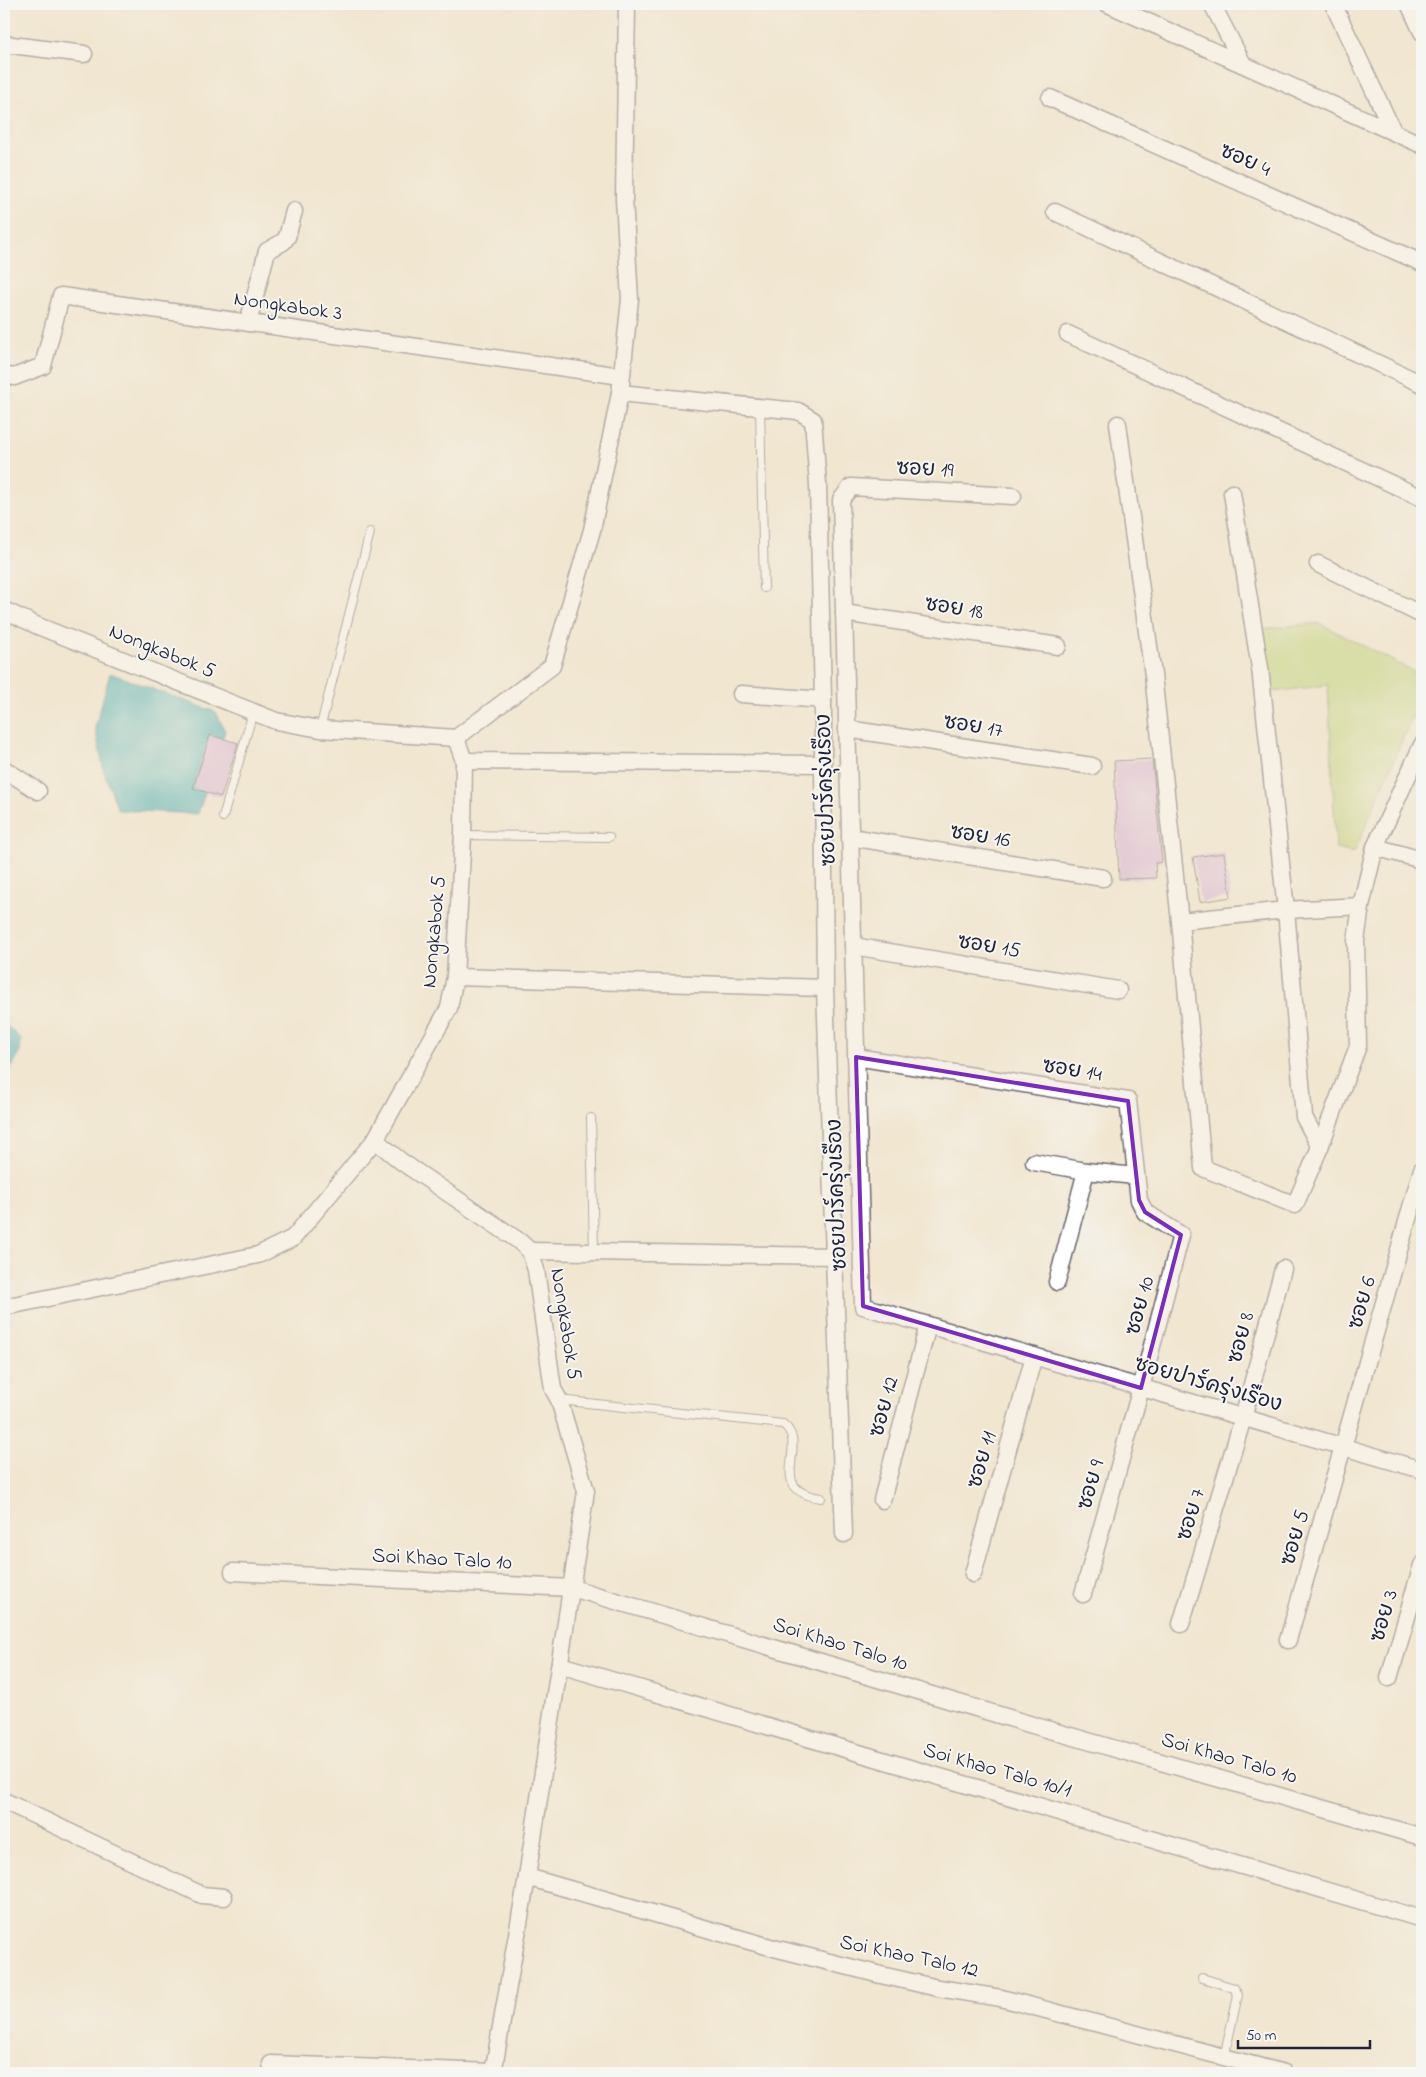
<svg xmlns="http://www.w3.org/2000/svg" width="1426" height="2077" font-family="'Indie Flower','Playpen Sans Thai',sans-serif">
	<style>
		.green { fill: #bdd479; stroke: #707b5a }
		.water { fill: #40afbb; stroke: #31687b }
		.building { fill: #d8b0de }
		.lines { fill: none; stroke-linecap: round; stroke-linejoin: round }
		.service-casing { stroke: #6a676f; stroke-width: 10 }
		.minor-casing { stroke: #6a676f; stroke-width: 19 }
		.service { stroke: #fff; stroke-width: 8 }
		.minor { stroke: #fff; stroke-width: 16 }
		.marked { fill: none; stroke: #7b2cbf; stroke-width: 4; stroke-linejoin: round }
		.labels { text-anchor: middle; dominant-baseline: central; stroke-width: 4; stroke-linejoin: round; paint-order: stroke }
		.street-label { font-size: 21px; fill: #22223b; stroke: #f6f6f2 }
	</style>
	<rect width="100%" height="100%" fill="#f6f6f2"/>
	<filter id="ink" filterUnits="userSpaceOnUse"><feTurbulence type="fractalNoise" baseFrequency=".02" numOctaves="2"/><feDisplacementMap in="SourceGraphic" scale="10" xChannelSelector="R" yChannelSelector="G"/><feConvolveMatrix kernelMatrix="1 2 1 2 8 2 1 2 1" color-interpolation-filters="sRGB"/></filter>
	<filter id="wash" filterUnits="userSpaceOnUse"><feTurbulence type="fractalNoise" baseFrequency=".0096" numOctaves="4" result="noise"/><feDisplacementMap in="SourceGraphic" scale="20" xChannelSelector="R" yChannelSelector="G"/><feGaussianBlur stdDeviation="1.12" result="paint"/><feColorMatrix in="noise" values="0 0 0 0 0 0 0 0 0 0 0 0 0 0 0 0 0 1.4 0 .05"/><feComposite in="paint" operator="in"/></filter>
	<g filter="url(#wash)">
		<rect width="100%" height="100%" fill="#f1e6d0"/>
		<polygon class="green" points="1319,623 1422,676 1422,694 1354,853 1336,849 1328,685 1271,692 1262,629"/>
		<g class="water">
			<polygon points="110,673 216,712 225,731 198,814 118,810 104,772 95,727"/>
			<polygon points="4,1023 21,1039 20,1052 4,1081"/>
		</g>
		<g id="blocks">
			<g class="building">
				<polygon points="210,735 238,743 221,797 193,788"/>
				<polygon points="1152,759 1162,862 1155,863 1156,878 1119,879 1114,761"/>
				<polygon points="1224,853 1231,897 1200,902 1193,857"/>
			</g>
		</g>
	</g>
	<g filter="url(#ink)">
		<use href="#blocks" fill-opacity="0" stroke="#6a676f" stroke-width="1"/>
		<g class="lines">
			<g class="service-casing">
				<g id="service">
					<polyline points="760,407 764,588"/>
					<polyline points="320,729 370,532"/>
					<polyline points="223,817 253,712"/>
					<polyline points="463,835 609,837"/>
					<polyline points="591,1118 594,1252"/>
					<path d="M 559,1400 L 783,1424 C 811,1445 763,1490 821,1498"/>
					<polyline points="1202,1978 1234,1988 1238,1995 1224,2058"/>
				</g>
			</g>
			<g class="minor-casing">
				<g id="minor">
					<polyline points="1108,4 1422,145"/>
					<polyline points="1212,4 1243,64"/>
					<polyline points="1333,4 1393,131"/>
					<polyline points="1409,4 1422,32"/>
					<polyline points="4,44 84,54"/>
					<polyline points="1050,98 1422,263"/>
					<polyline points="1055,212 1422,384"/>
					<polyline points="248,323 267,251 283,242 287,237 294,211"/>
					<polyline points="1068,334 1422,498"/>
					<polyline points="4,375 14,377 43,366 61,296 621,376"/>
					<polyline points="620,393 798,411 813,420 818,484 823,700 741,694"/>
					<polyline points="1118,424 1153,675 1180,921 1203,1168 1295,1205 1320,1147 1358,1046 1356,941 1361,906 1375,847 1422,745"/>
					<polyline points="1232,493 1260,668 1286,910 1304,1117 1320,1147"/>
					<polyline points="1013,496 851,487 841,500 863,1306 1422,1470"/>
					<polyline points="1318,564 1422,615"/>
					<polyline points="4,610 38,626 276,721 320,729 456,738"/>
					<polyline points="844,613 1058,646"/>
					<polyline points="847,729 1092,766"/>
					<polyline points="456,738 464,761 463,835 455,977 449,1008 375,1140 402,1162 519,1241 530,1251 536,1270 553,1389 559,1400 586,1491 527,1877 493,2073"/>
					<polyline points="456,738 552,666 592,530 620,393 630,299 624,199 627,4"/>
					<polyline points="464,761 823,764 823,700"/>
					<polyline points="823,764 825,988 834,1256"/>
					<polyline points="4,769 38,791"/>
					<polyline points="850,837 1103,878"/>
					<polyline points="1375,847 1422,860"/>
					<polyline points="1180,921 1286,910 1361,906"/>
					<polyline points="853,946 1118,990"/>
					<polyline points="455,977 825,988"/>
					<polyline points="856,1057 1128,1101 1139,1200 1145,1212 1181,1235 1141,1388 1083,1594"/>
					<polyline points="1034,1162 1086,1171 1135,1176"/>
					<polyline points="530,1251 834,1256 844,1534"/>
					<polyline points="1057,1282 1086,1171"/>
					<polyline points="4,1307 258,1255 293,1238 375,1140"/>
					<polyline points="882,1500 928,1325"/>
					<polyline points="233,1572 572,1588 1046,1729 1422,1837"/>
					<polyline points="973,1574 1034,1356"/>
					<polyline points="1181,1624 1243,1418 1283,1269"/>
					<polyline points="1288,1640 1422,1169"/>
					<polyline points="560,1665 1422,1919"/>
					<polyline points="1389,1678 1422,1565"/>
					<polyline points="4,1801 202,1895 224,1897"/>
					<polyline points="527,1877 770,1947 881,1975 938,1988 1001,1998 1284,2073"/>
					<polyline points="271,2064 493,2072"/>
				</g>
			</g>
			<use href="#service" class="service"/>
			<use href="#minor" class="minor"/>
		</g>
	</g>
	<path d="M0 0H1426V2077H0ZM 856,1057 L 1128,1101 L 1139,1200 L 1145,1212 L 1181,1235 L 1141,1388 L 863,1306 Z" fill="#f1e6d0" fill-opacity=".55" fill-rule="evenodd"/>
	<path class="marked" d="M 856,1057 L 1128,1101 L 1139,1200 L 1145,1212 L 1181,1235 L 1141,1388 L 863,1306 Z"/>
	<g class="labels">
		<g class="street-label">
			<text transform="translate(1245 161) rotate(24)">ซอย 4</text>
			<text transform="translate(288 307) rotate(8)">Nongkabok 3</text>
			<text transform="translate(925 470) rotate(3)">ซอย 19</text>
			<text transform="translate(954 609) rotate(9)">ซอย 18</text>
			<text transform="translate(162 652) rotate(22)">Nongkabok 5</text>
			<text transform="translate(973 727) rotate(9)">ซอย 17</text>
			<text transform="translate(827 790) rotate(-92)">ซอยปาร์ครุ่งเรือง</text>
			<text transform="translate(980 837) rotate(9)">ซอย 16</text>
			<text transform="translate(435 932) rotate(-85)">Nongkabok 5</text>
			<text transform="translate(989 947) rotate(9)">ซอย 15</text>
			<text transform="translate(1072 1071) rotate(9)">ซอย 14</text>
			<text transform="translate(838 1195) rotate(-92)">ซอยปาร์ครุ่งเรือง</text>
			<text transform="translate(1363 1303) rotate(-74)">ซอย 6</text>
			<text transform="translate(1141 1306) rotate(-75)">ซอย 10</text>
			<text transform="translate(565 1324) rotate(81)">Nongkabok 5</text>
			<text transform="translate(1242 1338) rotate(-75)">ซอย 8</text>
			<text transform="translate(1208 1385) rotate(16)">ซอยปาร์ครุ่งเรือง</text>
			<text transform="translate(885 1407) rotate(-75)">ซอย 12</text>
			<text transform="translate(983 1460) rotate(-74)">ซอย 11</text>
			<text transform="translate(1092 1485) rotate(-74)">ซอย 9</text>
			<text transform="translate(1192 1515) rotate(-73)">ซอย 7</text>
			<text transform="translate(1296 1538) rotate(-74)">ซอย 5</text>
			<text transform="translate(442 1560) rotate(3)">Soi Khao Talo 10</text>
			<text transform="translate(1385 1616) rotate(-74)">ซอย 3</text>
			<text transform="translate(840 1645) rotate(17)">Soi Khao Talo 10</text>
			<text transform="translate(1229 1759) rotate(16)">Soi Khao Talo 10</text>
			<text transform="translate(997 1771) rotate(16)">Soi Khao Talo 10/1</text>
			<text transform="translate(909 1957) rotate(12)">Soi Khao Talo 12</text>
		</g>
	</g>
	<rect width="1426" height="2077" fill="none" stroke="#f6f6f2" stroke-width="20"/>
	<path d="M1238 2040v8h132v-8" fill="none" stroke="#22223b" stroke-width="2.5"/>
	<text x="1246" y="2040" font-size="15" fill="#22223b" stroke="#f6f6f2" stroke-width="4" paint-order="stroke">50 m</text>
</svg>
